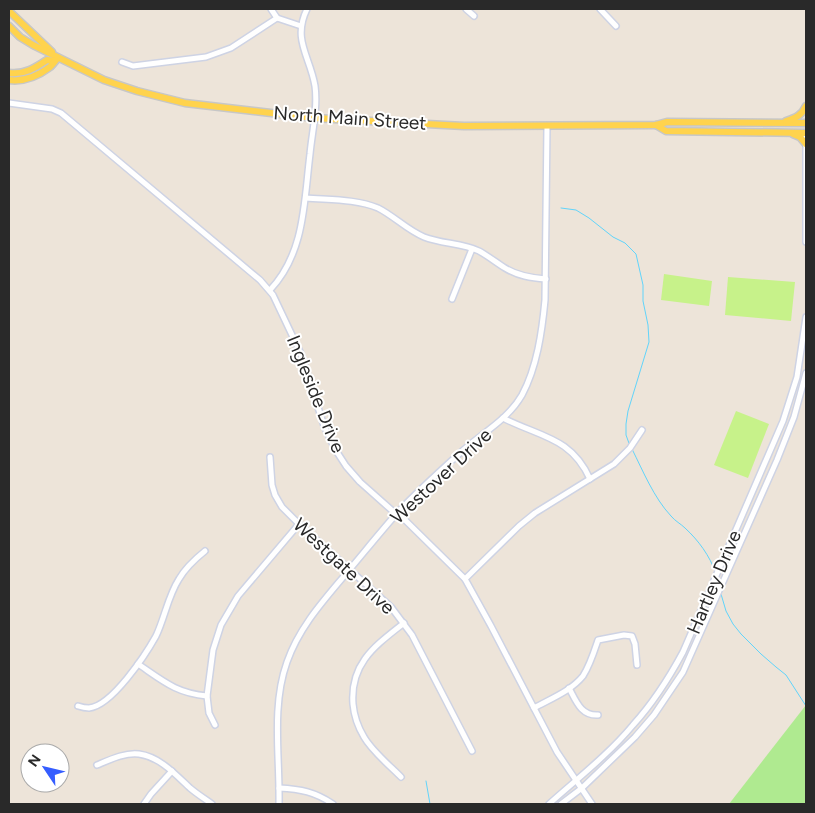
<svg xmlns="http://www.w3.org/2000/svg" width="815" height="813" font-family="Figtree,sans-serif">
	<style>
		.green { fill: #afea90 }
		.pitch { fill: #c7f28a }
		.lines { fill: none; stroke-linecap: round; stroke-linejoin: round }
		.stream { stroke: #61d4fb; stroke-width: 1 }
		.minor-casing { stroke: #ced3e4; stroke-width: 8 }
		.major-casing { stroke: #c7c7c7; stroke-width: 9 }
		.minor { stroke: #fff; stroke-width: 5 }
		.major { stroke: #ffd34d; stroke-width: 6 }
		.labels { text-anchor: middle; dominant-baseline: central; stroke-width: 4; stroke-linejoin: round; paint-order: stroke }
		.street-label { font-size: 19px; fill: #292929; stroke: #fff }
	</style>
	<rect width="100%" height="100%" fill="#ede4d9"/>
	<polygon class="green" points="806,705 806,804 729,804"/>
	<g class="pitch">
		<polygon points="664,274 712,281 709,306 661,300"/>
		<polygon points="728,277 795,282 791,321 725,315"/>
		<polygon points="736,411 769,424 748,478 714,465"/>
	</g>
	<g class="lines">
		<g class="stream">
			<polyline points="561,208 576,210 589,218 613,237 625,243 636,254 643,285 643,301 648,325 649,342 628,411 626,424 626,435 630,446"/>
			<path d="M 632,449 C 643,471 654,498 671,516 C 675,521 681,524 685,528 C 699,541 709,555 716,573"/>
			<polyline points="717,579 719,587"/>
			<polyline points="721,594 726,611 733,624 741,634 761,654 776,667 786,675 806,706"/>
			<polyline points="426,781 430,804"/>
		</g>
		<g class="minor-casing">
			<g id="minor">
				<polyline points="271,9 277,18"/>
				<polyline points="466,9 474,16"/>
				<polyline points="600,9 616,26"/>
				<polyline points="122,62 133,66 206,57 231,48 277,18 301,26"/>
				<polyline points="9,103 52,109 61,113 260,280 273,295 301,354 324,426 335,449 346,466 360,482 396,514 405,520 465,579 491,626 557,752 592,804"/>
				<polyline points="806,133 806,242"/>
				<path d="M 306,198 C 329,200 356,199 378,208 C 394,216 407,230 424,237 C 442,244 462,243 479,251 C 488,256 497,263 505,268 C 518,276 531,278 546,279"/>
				<path d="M 270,290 C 305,253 304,202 310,154 C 312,132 318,108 315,86 C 310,56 292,40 307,9"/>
				<polyline points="452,299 472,249"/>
				<path d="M 503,418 C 540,437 571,437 590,479"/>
				<polyline points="270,457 272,485 275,495 282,507 299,524 391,607 412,635 472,751"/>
				<polyline points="465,579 519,526 535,513 614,464 630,448 642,430"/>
				<path d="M 138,664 C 163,681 176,693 207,696"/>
				<path d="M 569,688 C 576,701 581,716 598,715"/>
				<path d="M 78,706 C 81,707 86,708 89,708 C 112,706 146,654 156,636 C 165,617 168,596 179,579 C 186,567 195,559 205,551"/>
				<path d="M 534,708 C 550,699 571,691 583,676 C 590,665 594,652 598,640 L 624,635 L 632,636 L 635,644 L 637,665"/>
				<polyline points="215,725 209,713 207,696 213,650 221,625 238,596 299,524"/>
				<path d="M 97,765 C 109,760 126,752 139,754 C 160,757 175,774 190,788 C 197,794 205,799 212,804"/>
				<path d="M 401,777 C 389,765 372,751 364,737 C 358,727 354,715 353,704 C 350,663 375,646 404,623"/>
				<path d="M 279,788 C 301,789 315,792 333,804"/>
				<polyline points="144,804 151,794 172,771"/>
				<path d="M 279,804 C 280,757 271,707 287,662 C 300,625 326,598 350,569 C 366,550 382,530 399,511 C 418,491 438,473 459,454 C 480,434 507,421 522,395 C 537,367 542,332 545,300 L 547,126"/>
				<path d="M 549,804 C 577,779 609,754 633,725 C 653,703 669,678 683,652 L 783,421 L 797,377 L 806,317"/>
				<polyline points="561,804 582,788 635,737 654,715 683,672 777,460 794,417 806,373"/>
			</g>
		</g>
		<g class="major-casing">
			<g id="major">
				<polyline points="9,11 52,52"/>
				<polyline points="9,26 20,37 33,45 104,80 137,91 185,103 314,118 464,126 656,125 667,122 806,123"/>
				<path d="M 9,73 C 24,75 35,68 47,60 L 54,61"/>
				<path d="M 9,80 C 24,82 38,76 50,67 C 53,64 55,61 58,58"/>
				<path d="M 786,121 C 796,118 802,115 806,106"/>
				<polyline points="656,125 666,131 806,133"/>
				<polyline points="793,134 800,137 806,144"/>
			</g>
		</g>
		<use href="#minor" class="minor"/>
		<use href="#major" class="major"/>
	</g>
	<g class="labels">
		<g class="street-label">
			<text transform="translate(350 118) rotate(4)">North Main Street</text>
			<text transform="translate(316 394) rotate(68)">Ingleside Drive</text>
			<text transform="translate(441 476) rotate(-43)">Westover Drive</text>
			<text transform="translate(344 566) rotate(43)">Westgate Drive</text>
			<text transform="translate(714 582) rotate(-67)">Hartley Drive</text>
		</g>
	</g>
	<rect width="815" height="813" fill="none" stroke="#292929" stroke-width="20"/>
	<g transform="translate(45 768) rotate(305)"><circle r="24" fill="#ffffff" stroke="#a9a9a9"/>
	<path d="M0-4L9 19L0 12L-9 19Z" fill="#355dff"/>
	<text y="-8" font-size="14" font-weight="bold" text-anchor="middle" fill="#292929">N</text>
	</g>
</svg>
